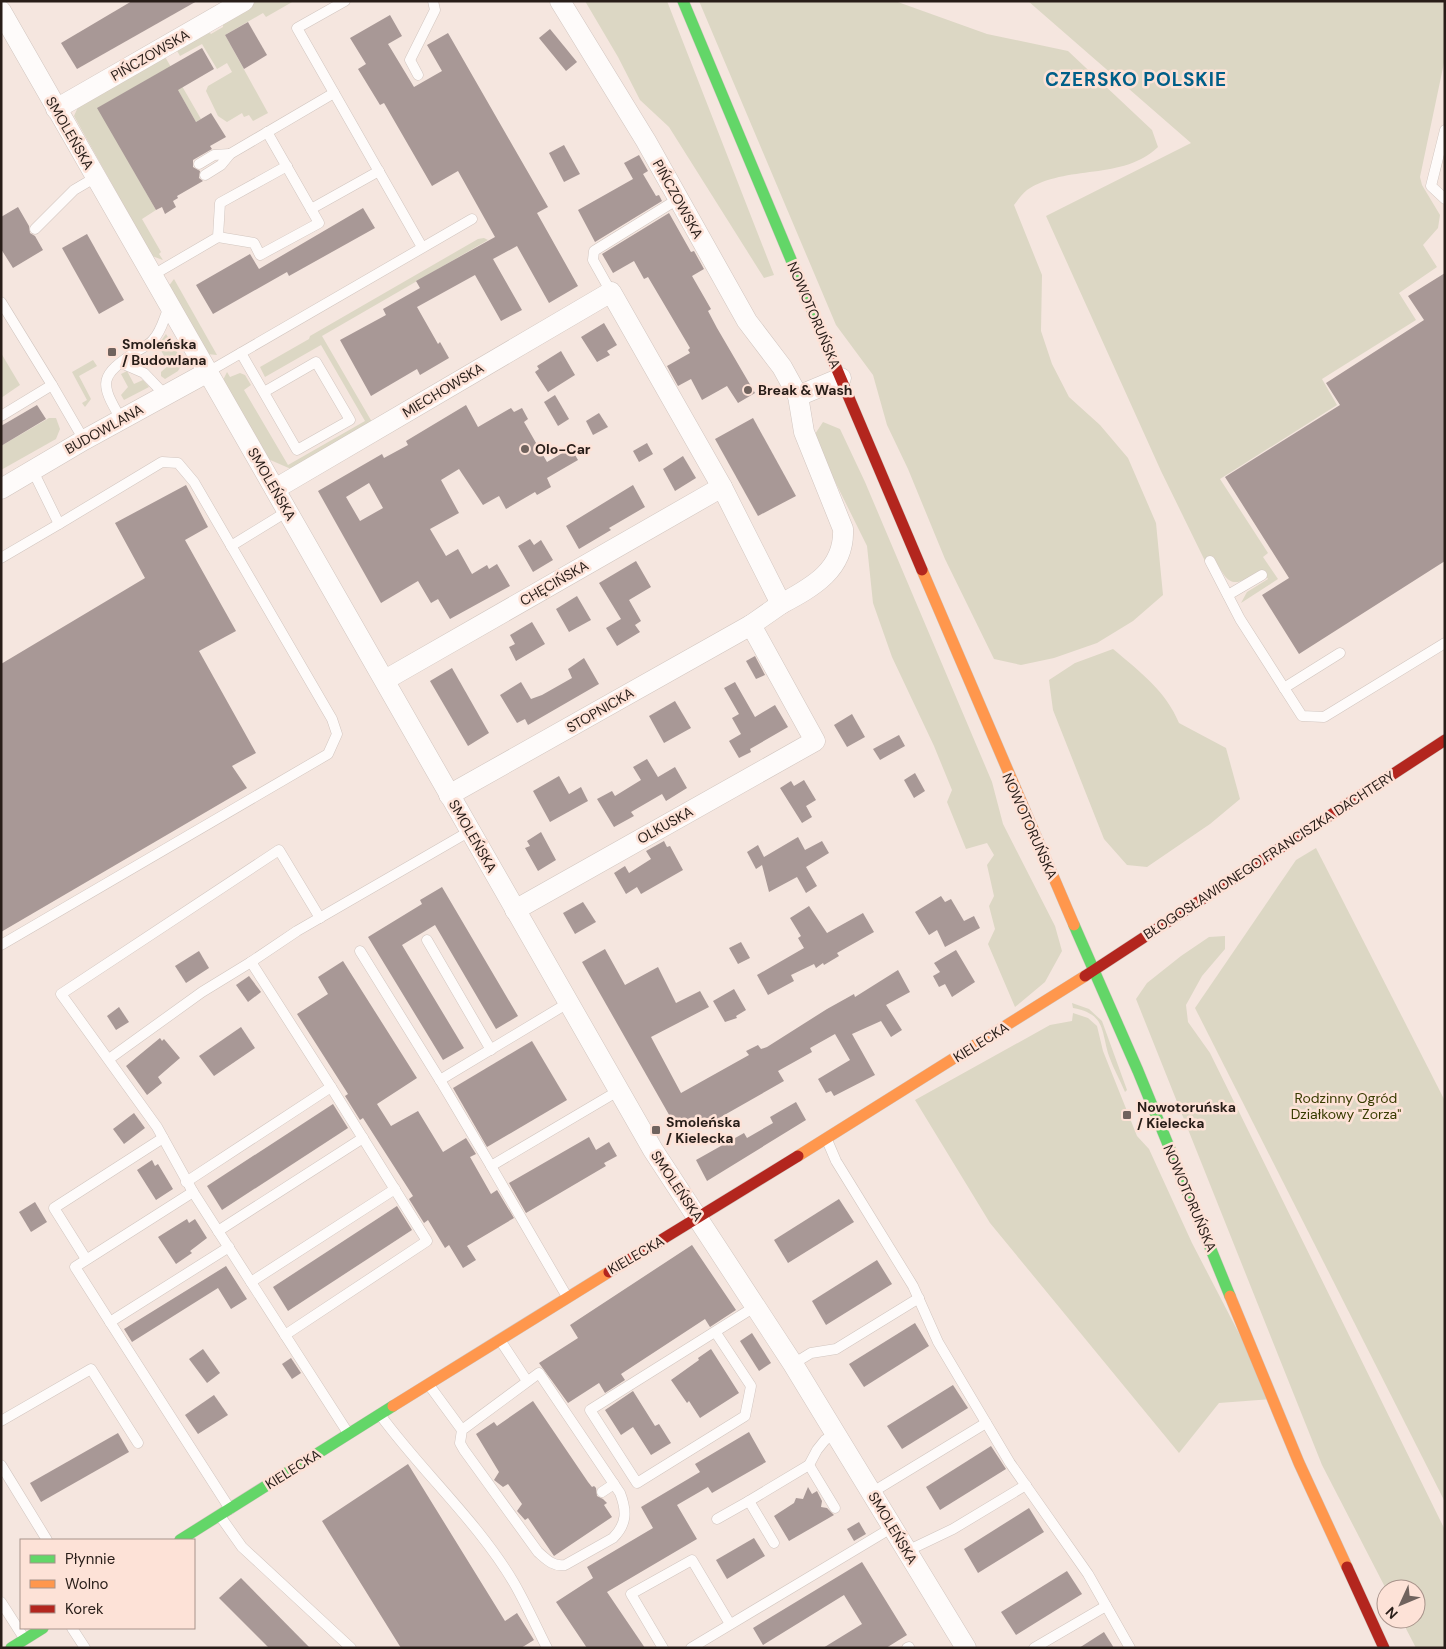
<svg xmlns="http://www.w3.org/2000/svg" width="1446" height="1649" font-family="'DM Sans',sans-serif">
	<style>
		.green { fill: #dcd7c4 }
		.building { fill: #a89896; fill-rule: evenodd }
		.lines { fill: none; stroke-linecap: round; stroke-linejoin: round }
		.lane-casing { stroke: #d1c5bf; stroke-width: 11 }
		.street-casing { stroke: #d1c5bf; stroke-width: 21 }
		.fast-casing { stroke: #d1c5bf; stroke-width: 12 }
		.slow-casing { stroke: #d1c5bf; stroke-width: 12 }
		.jam-casing { stroke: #d1c5bf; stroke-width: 12 }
		.lane { stroke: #fefbfa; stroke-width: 10 }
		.street { stroke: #fefbfa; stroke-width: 20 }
		.fast { stroke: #63d668; stroke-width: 11 }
		.slow { stroke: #ff974d; stroke-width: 11 }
		.jam { stroke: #b3261e; stroke-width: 11 }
		.poi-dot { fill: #70635e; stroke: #fde2d7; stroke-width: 2 }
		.labels { text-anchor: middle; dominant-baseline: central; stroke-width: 5; stroke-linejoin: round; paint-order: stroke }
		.street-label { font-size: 14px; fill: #281d18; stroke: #fde2d7 }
		.poi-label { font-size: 14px; font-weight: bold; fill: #281d18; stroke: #fde2d7; text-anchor: start }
		.park-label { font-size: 14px; fill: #373b00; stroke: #fde2d7 }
		.district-label { font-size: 19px; font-weight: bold; letter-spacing: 1px; fill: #005f88; stroke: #fde2d7 }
	</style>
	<rect width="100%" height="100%" fill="#f5e6df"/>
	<g class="green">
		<polygon points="257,1 294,1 266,17 263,13 225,35 268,113 253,121 249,115 244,117 242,113 227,122 218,116 206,91 208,86 232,72 227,63 217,69 202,44 180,56 176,49 209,32 211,34 223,27 223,23 226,19"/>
		<polygon points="585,1 667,1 774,275 764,278 669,127 640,100 618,57"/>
		<path d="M 699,1 L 895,1 L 987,34 L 1068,51 L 1152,130 L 1158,147 C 1123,181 1066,164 1027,190 C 1022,194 1018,200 1014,205 L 1042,275 L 1041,331 L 1052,364 L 1069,397 L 1100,425 L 1128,458 L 1156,523 L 1163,595 L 1133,621 L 1097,643 L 1054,658 L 1021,665 L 994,659 L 945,559 L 908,469 L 887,425 L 873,375 L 836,325 Z"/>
		<path d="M 1028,1 L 1445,1 L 1445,58 L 1420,177 L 1422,185 L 1440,215 L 1438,228 L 1423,245 L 1437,267 L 1399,293 L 1416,320 L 1322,379 L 1337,405 L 1220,479 L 1268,553 L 1263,557 L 1278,579 L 1241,603 L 1247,592 L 1268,579 L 1262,570 C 1232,588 1230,588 1213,556 L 1205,561 L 1161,471 L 1046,216 L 1191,143 Z"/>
		<polygon points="164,55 201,119 196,122 166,69 98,108 156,210 142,219 161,252 159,254 163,260 152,256 74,116 78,107"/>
		<polygon points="484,238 488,240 322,336 372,422 291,469 268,459 222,382 227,372 230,377 240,373 245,375 251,385 244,390 288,465 365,421 321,345 265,377 260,367 309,339 310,336 478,239"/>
		<polygon points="174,279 217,355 207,354 168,287"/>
		<polygon points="166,334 183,362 178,371 165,379 161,376 161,372 169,365 158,345"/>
		<polygon points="1,353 20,385 1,398"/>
		<polygon points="93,360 97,366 79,376 91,399 85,407 82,403 87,400 72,372"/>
		<polygon points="127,371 134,384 143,380 149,387 124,400 121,395 128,387 121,374"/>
		<polygon points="49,418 56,418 60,429 56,439 1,470 1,446"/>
		<polygon points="823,422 840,429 865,482 992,782 1003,824 1055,926 1062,951 1045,982 1015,1007 988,944 995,929 989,906 994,896 987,865 994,855 987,843 966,849 947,802 952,790 934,746 892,657 873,603 867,546 813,437"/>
		<path d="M 1113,649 C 1139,671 1166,691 1179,723 L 1226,748 L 1240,799 L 1210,824 L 1147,867 L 1127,865 L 1104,839 L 1053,710 L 1049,680 L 1075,663 Z"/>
		<polygon points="1316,848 1445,1101 1445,1502 1195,1008 1296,860"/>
		<polygon points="1225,936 1225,949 1202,976 1186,1005 1188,1022 1210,1053 1445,1530 1445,1648 1416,1648 1401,1619 1416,1619 1416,1589 1386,1589 1322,1465 1136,999 1147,983 1181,956 1209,937"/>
		<path d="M 1072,1003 L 1089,1009 L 1102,1021 L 1127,1090 L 1125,1092 C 1120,1080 1113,1068 1109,1056 C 1101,1031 1106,1014 1073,1008 Z"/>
		<polygon points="1073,1013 1088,1018 1097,1026 1103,1051 1137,1136 1149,1149 1192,1243 1273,1399 1219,1403 1179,1453 990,1223 915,1100 1050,1025 1072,1021"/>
	</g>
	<g class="building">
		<polygon points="132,1 197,1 77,69 61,43"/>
		<polygon points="390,15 402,36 388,44 414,87 442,71 427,45 448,33 548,207 537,213 578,286 549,303 517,246 493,259 522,310 501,321 475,275 417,307 438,344 440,342 449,358 420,375 417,369 371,396 340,340 386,315 383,309 420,288 416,281 495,237 458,171 432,186 384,103 380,105 358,69 366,64 350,38"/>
		<polygon points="248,22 267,55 244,69 225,35"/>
		<polygon points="550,29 577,62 566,71 539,38"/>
		<polygon points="202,48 214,69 178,90 196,122 211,113 226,137 210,146 212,149 193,160 193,167 200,171 199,178 203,181 177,196 178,198 173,201 176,207 165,214 162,207 156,210 97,108"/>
		<polygon points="564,145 580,174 564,182 549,153"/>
		<polygon points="639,155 648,171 643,174 656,196 659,195 662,201 595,242 578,210 633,179 624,163"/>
		<polygon points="18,207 29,226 30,233 35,236 43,250 13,268 1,249 1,217"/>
		<polygon points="363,208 375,228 289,276 287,272 213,314 196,285 250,254 259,269"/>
		<polygon points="669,213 691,252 694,251 704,269 692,276 711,309 708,311 717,328 755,393 738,403 727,386 702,400 691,379 678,386 667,366 690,353 688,350 690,348 648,277 644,279 634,261 613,273 602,254"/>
		<polygon points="87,234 124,300 99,314 62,248"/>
		<polygon points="1445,273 1445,561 1299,654 1262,595 1289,578 1225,477 1340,405 1326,383 1424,320 1408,296"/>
		<polygon points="604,323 617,345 607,351 610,355 597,362 581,337"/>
		<polygon points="561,351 575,375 548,392 535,372 539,369 537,366"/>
		<polygon points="555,395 569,419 558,426 544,402"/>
		<polygon points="37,405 46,419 1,446 1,426"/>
		<path d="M 466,405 L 478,427 L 511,408 L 514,412 L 522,408 L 528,419 L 524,422 L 547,462 L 571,448 L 578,460 L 547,478 L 551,487 L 537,495 L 535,492 L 506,509 L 499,496 L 483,505 L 459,469 L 441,480 L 459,513 L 430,529 L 446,556 L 458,549 L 472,574 L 487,565 L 489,569 L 497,564 L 510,586 L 450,619 L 438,599 L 431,603 L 418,581 L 381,603 L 318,491 L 382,454 L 384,458 L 408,445 L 406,441 ZM 369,483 L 383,508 L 360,521 L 346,497 Z"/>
		<polygon points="599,413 608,427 593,435 586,421"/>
		<polygon points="753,418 796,496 758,516 715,439"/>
		<polygon points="647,443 653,454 639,462 633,451"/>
		<polygon points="683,456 696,478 675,491 663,469"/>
		<polygon points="186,485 208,527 185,540 236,631 199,651 256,753 232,766 247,788 1,932 1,664 145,578 115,523"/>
		<polygon points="633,485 645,507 609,528 611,530 579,549 566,526"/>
		<polygon points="530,539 534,545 541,540 553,560 533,572 518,546"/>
		<polygon points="636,561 651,587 629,600 641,621 635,625 640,632 617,646 606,628 621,619 599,583"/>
		<polygon points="577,596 591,620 569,632 556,609"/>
		<polygon points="532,622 545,644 516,661 509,647 515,644 510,635"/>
		<polygon points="755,656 765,675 756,679 746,661"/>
		<polygon points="584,658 599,684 528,725 525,719 517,723 500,695 521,682 531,699 542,695 572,678 568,669"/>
		<polygon points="452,668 489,733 468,746 430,681"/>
		<polygon points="735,682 755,717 775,705 788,727 750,749 751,752 739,758 729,741 741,734 732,718 739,714 724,688"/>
		<polygon points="675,701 691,728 664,743 649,716"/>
		<polygon points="852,714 865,737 847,747 834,725"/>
		<polygon points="899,735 905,746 880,760 873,749"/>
		<polygon points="647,759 658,777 675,767 687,788 666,801 662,794 631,812 634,816 614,827 597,799 612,791 615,796 641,780 633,767"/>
		<polygon points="915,773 925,791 914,798 904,780"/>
		<polygon points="559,776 569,794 581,787 588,801 550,822 533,791"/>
		<polygon points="804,780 816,800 806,806 812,817 802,823 780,788 791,781 794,786"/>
		<polygon points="541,832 556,860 538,871 525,848 530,846 527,841"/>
		<polygon points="798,837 805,850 822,841 829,853 806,867 817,886 806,893 797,877 769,892 762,865 756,869 747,852 758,845 764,857"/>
		<polygon points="664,841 667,847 670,846 683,870 641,894 637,887 626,894 614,873 625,866 629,873 651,859 646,851"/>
		<polygon points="442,887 518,1016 496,1029 435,925 402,945 464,1048 443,1060 368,937 422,904 420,900"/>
		<polygon points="941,896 945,902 951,899 964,921 974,916 980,928 945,947 937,930 929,935 915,912"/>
		<polygon points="583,902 596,922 575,934 563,913"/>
		<polygon points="809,906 827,933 863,913 874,932 837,953 839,956 824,965 823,963 816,968 814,964 791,975 794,981 768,995 757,975 804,948 798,938 801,936 790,918"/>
		<polygon points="741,942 750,958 738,964 729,948"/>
		<polygon points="605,949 625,985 658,967 676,1003 700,991 709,1007 651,1037 681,1093 749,1055 746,1051 758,1045 761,1049 767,1047 827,1009 854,994 855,997 898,970 910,992 886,1005 902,1030 891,1037 881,1021 852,1034 875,1075 834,1096 831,1091 826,1093 818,1079 850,1060 835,1034 810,1048 812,1052 778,1071 784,1081 705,1126 699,1115 676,1127 582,962"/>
		<polygon points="956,950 975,982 952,997 945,984 939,987 933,976 940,972 934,963"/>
		<polygon points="199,951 209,968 186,983 175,966"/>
		<polygon points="343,961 417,1078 377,1104 391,1126 418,1111 443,1152 466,1138 476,1154 470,1157 491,1194 497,1190 514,1218 467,1246 476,1260 463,1268 449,1245 445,1248 428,1220 424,1223 409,1199 413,1196 363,1118 360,1120 345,1096 348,1094 297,1014 328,994 318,977"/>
		<polygon points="249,976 261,992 248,1002 236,985"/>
		<polygon points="734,989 746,1010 736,1016 737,1018 725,1022 713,1001"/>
		<polygon points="119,1007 129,1022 116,1030 107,1016"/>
		<polygon points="241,1027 255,1048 214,1076 199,1056"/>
		<polygon points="160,1038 162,1041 164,1039 180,1058 158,1077 162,1083 147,1095 126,1066"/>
		<polygon points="532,1041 567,1100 487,1147 453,1088"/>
		<polygon points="796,1102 806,1120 707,1181 696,1160 744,1133 747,1138 773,1123 770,1117"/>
		<polygon points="333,1104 348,1128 222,1210 207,1186"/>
		<polygon points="134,1113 145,1128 124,1144 113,1129"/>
		<polygon points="589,1137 596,1150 609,1142 617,1156 604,1163 606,1166 526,1213 509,1183"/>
		<polygon points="152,1160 155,1166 158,1164 173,1189 156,1200 137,1170"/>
		<polygon points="839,1199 854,1222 788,1263 774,1240"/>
		<polygon points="35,1202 47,1222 31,1232 19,1212"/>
		<polygon points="397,1206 412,1230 288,1311 273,1287"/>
		<polygon points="187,1219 189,1223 195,1219 207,1238 190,1251 192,1253 176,1264 158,1237"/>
		<polygon points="692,1245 736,1310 710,1327 705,1319 621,1374 625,1380 605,1393 599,1383 568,1403 539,1363 578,1338 570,1325"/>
		<polygon points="877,1260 892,1284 826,1325 812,1301"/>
		<polygon points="226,1266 247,1299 231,1309 218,1288 132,1342 124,1329"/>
		<polygon points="915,1323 929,1346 864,1387 849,1364"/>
		<polygon points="752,1333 771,1363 759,1371 740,1341"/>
		<polygon points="203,1349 220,1373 207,1383 189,1359"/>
		<polygon points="711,1349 739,1393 700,1418 689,1401 687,1403 671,1380 699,1360 698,1358"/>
		<polygon points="291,1358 301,1373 292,1379 282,1364"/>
		<polygon points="953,1385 968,1408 902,1449 887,1426"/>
		<polygon points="633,1391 655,1426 659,1424 671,1443 651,1455 633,1427 621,1435 605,1410"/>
		<polygon points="214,1395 228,1415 198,1434 185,1415"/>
		<polygon points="533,1401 588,1482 592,1487 594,1486 596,1488 597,1496 603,1499 607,1503 604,1505 612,1517 554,1556 528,1518 525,1520 517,1511 522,1504 508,1484 503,1487 494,1480 499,1472 476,1434 494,1422 497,1426"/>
		<polygon points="749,1432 766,1462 712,1493 708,1487 677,1505 697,1539 607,1592 645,1648 587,1648 556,1602 593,1578 587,1567 653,1528 641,1507 700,1472 695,1464"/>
		<polygon points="118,1433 129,1452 41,1502 30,1483"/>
		<polygon points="991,1446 1006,1469 940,1510 926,1487"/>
		<polygon points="408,1464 505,1621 517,1613 534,1640 521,1648 401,1648 322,1521"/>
		<polygon points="808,1487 812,1494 817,1491 822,1501 821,1507 827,1508 834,1515 789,1541 774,1516 794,1503 796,1498 803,1499"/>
		<polygon points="1029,1508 1044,1532 978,1573 964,1549"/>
		<polygon points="859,1522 866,1534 854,1541 847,1529"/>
		<polygon points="754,1538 765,1556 727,1579 716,1560"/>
		<polygon points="862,1562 907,1635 886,1648 823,1648 862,1624 844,1595 763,1645 753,1628"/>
		<polygon points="1067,1571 1082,1594 1016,1635 1001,1612"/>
		<polygon points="241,1578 310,1648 269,1648 219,1598"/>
		<polygon points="1104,1632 1114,1648 1079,1648"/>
	</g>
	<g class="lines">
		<g class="lane-casing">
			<g id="lane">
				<polyline points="345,1 297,28 422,247"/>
				<polyline points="418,75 410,60 435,10 433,1"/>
				<polyline points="1445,130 1431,186 1445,199"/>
				<polyline points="267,132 311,209 379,171"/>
				<polyline points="199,164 214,155 230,154"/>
				<polyline points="205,175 221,165 230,154 334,93"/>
				<polyline points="35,229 74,190 96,177"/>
				<polyline points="218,237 254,243 260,255 319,223 311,209"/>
				<polyline points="153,275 218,237 220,203 287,166"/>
				<polyline points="611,292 593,260 594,251 678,199"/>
				<polyline points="1,302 52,385"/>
				<polyline points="241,353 297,450 350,420 316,362 264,392"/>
				<polyline points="121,363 144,373 165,395"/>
				<polyline points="208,372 472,219"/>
				<polyline points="1,416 52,385 84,440"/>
				<path d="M 121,419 C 99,382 99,376 137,351 C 142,348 149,345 153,340 C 162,331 164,317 170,305"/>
				<polyline points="231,546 288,511"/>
				<polyline points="1,558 59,524"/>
				<polyline points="1210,561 1240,619 1302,716 1324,717 1445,643"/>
				<polyline points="1228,595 1262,575"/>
				<polyline points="1284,688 1340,653"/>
				<polyline points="320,918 279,850 61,994 157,1127 193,1192 348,1433"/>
				<polyline points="427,940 491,1050"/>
				<polyline points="1,945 328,754 337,734 332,719 194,482 178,463 162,462 59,524 33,471"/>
				<polyline points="360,951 440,1080"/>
				<polyline points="109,1059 202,992 251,962"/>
				<polyline points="331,1087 251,962 297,931 470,831"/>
				<polyline points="827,1140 836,1161 913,1286 938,1342 1010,1463 1088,1574 1130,1648"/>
				<polyline points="491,1166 440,1080 568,1003"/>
				<polyline points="186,1182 331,1087 427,1241 285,1335"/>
				<polyline points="218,1231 363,1138"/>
				<polyline points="229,1247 110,1322 230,1509"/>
				<polyline points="86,1259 54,1208 163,1138"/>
				<polyline points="251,1282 395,1189"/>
				<polyline points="566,1295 491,1166 618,1091"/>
				<polyline points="110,1322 75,1267 193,1192"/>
				<polyline points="716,1333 751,1386 745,1416 637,1483 590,1410 756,1306"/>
				<polyline points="500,1340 527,1381"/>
				<polyline points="793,1364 811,1353 836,1349 919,1298"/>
				<path d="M 429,1385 L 462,1430 L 539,1373 L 620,1493 C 627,1511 627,1524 613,1538 L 565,1565 C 553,1567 546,1559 538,1552 L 464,1450 L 460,1443 L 462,1430"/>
				<path d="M 381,1416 C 423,1473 478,1522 514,1583 C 526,1604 536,1626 547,1648"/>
				<polyline points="1,1421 91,1369 138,1443"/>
				<polyline points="1,1465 47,1540"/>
				<polyline points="809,1465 835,1508"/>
				<polyline points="602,1492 614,1484"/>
				<polyline points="871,1493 986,1423"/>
				<polyline points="220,1516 242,1547 351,1648"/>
				<polyline points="717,1519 749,1501"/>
				<polyline points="774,1543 749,1501 809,1465 817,1450 825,1440 835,1434"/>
				<polyline points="907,1551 953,1529 1026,1485"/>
				<polyline points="1,1602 24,1638"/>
				<polyline points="72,1628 85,1648"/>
				<polyline points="663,1648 631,1594 692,1560 730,1624"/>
				<polyline points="691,1648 893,1527"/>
				<polyline points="907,1648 909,1647"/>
				<polyline points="1034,1648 1106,1606"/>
			</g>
		</g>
		<g class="street-casing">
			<g id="street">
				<path d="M 560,1 L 646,141 L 747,321 L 782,367 L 798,396 L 804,432 L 843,529 C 845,569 813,587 781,604"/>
				<polyline points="1,11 653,1150 793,1364 966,1648"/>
				<polyline points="56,109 244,1"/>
				<polyline points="798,396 841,378"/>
				<polyline points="1,489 84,440 208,372"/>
				<polyline points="275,489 611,292 722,487 781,604 751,625 815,741 515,910"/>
				<polyline points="385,680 722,487"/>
				<polyline points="449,795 751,625"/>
			</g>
		</g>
		<g class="fast-casing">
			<g id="fast">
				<polyline points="683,1 830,353"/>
				<polyline points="1074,925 1138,1071 1230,1296"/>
				<polyline points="180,1540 393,1406"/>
				<polyline points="11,1648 43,1628"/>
			</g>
		</g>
		<g class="slow-casing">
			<g id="slow">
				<polyline points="922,570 1074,925"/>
				<polyline points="798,1156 1085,976"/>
				<polyline points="1230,1296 1299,1463 1347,1567"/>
				<polyline points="393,1406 609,1272"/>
			</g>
		</g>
		<g class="jam-casing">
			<g id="jam">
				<polyline points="830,353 922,570"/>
				<polyline points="1085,976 1445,740"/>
				<polyline points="609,1272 798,1156"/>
				<polyline points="1347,1567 1384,1648"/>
			</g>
		</g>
		<use href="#lane" class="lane"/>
		<use href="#street" class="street"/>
		<use href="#fast" class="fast"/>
		<use href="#slow" class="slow"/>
		<use href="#jam" class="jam"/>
	</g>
	<g class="poi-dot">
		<rect x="107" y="347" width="10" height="10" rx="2.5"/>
		<circle cx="748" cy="390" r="5"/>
		<circle cx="525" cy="449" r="5"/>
		<rect x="1122" y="1110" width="10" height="10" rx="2.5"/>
		<rect x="651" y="1125" width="10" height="10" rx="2.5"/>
	</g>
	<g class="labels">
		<g class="street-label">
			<text transform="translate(150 55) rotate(-30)">PIŃCZOWSKA</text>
			<text transform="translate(70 133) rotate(60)">SMOLEŃSKA</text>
			<text transform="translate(678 199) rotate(61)">PIŃCZOWSKA</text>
			<text transform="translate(814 315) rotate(67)">NOWOTORUŃSKA</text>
			<text transform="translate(443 390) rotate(-31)">MIECHOWSKA</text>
			<text transform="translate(104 429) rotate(-29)">BUDOWLANA</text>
			<text transform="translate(272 484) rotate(60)">SMOLEŃSKA</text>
			<text transform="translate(554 583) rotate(-30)">CHĘCIŃSKA</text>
			<text transform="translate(600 710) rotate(-30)">STOPNICKA</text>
			<text transform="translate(665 825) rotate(-29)">OLKUSKA</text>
			<text transform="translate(1030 826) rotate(66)">NOWOTORUŃSKA</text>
			<text transform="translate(473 836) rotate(60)">SMOLEŃSKA</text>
			<text transform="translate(1269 855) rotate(-33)">BŁOGOSŁAWIONEGO FRANCISZKA DACHTERY</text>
			<text transform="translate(981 1042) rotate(-32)">KIELECKA</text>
			<text transform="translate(677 1186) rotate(56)">SMOLEŃSKA</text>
			<text transform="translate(1190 1198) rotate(67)">NOWOTORUŃSKA</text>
			<text transform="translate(636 1255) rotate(-30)">KIELECKA</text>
			<text transform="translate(293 1469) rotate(-32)">KIELECKA</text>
			<text transform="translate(893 1528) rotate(59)">SMOLEŃSKA</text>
		</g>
		<g class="poi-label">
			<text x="122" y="344">Smoleńska<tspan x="122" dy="16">/ Budowlana</tspan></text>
			<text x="758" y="390">Break &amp; Wash</text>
			<text x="535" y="449">Olo-Car</text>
			<text x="1137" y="1107">Nowotoruńska<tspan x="1137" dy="16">/ Kielecka</tspan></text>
			<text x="666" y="1122">Smoleńska<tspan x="666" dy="16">/ Kielecka</tspan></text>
		</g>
		<g class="park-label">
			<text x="1346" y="1098">Rodzinny Ogród<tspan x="1346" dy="16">Działkowy "Zorza"</tspan></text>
		</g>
		<g class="district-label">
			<text x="1136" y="79">CZERSKO POLSKIE</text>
		</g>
	</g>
	<rect width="1446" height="1649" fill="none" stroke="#281d18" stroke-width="5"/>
	<rect x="20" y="1539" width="175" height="90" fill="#fde2d7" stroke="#a8938b"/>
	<rect x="30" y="1555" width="25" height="8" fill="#63d668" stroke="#a8938b"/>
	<text x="65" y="1564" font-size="15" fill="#281d18">Płynnie</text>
	<rect x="30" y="1580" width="25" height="8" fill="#ff974d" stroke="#a8938b"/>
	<text x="65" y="1589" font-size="15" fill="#281d18">Wolno</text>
	<rect x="30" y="1605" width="25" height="8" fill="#b3261e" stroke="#a8938b"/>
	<text x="65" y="1614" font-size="15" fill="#281d18">Korek</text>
	<g transform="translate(1401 1604) rotate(226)"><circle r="24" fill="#fde2d7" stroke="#a8938b"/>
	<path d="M0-4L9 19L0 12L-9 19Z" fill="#70635e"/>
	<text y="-8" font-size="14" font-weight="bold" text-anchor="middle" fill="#281d18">N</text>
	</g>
</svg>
